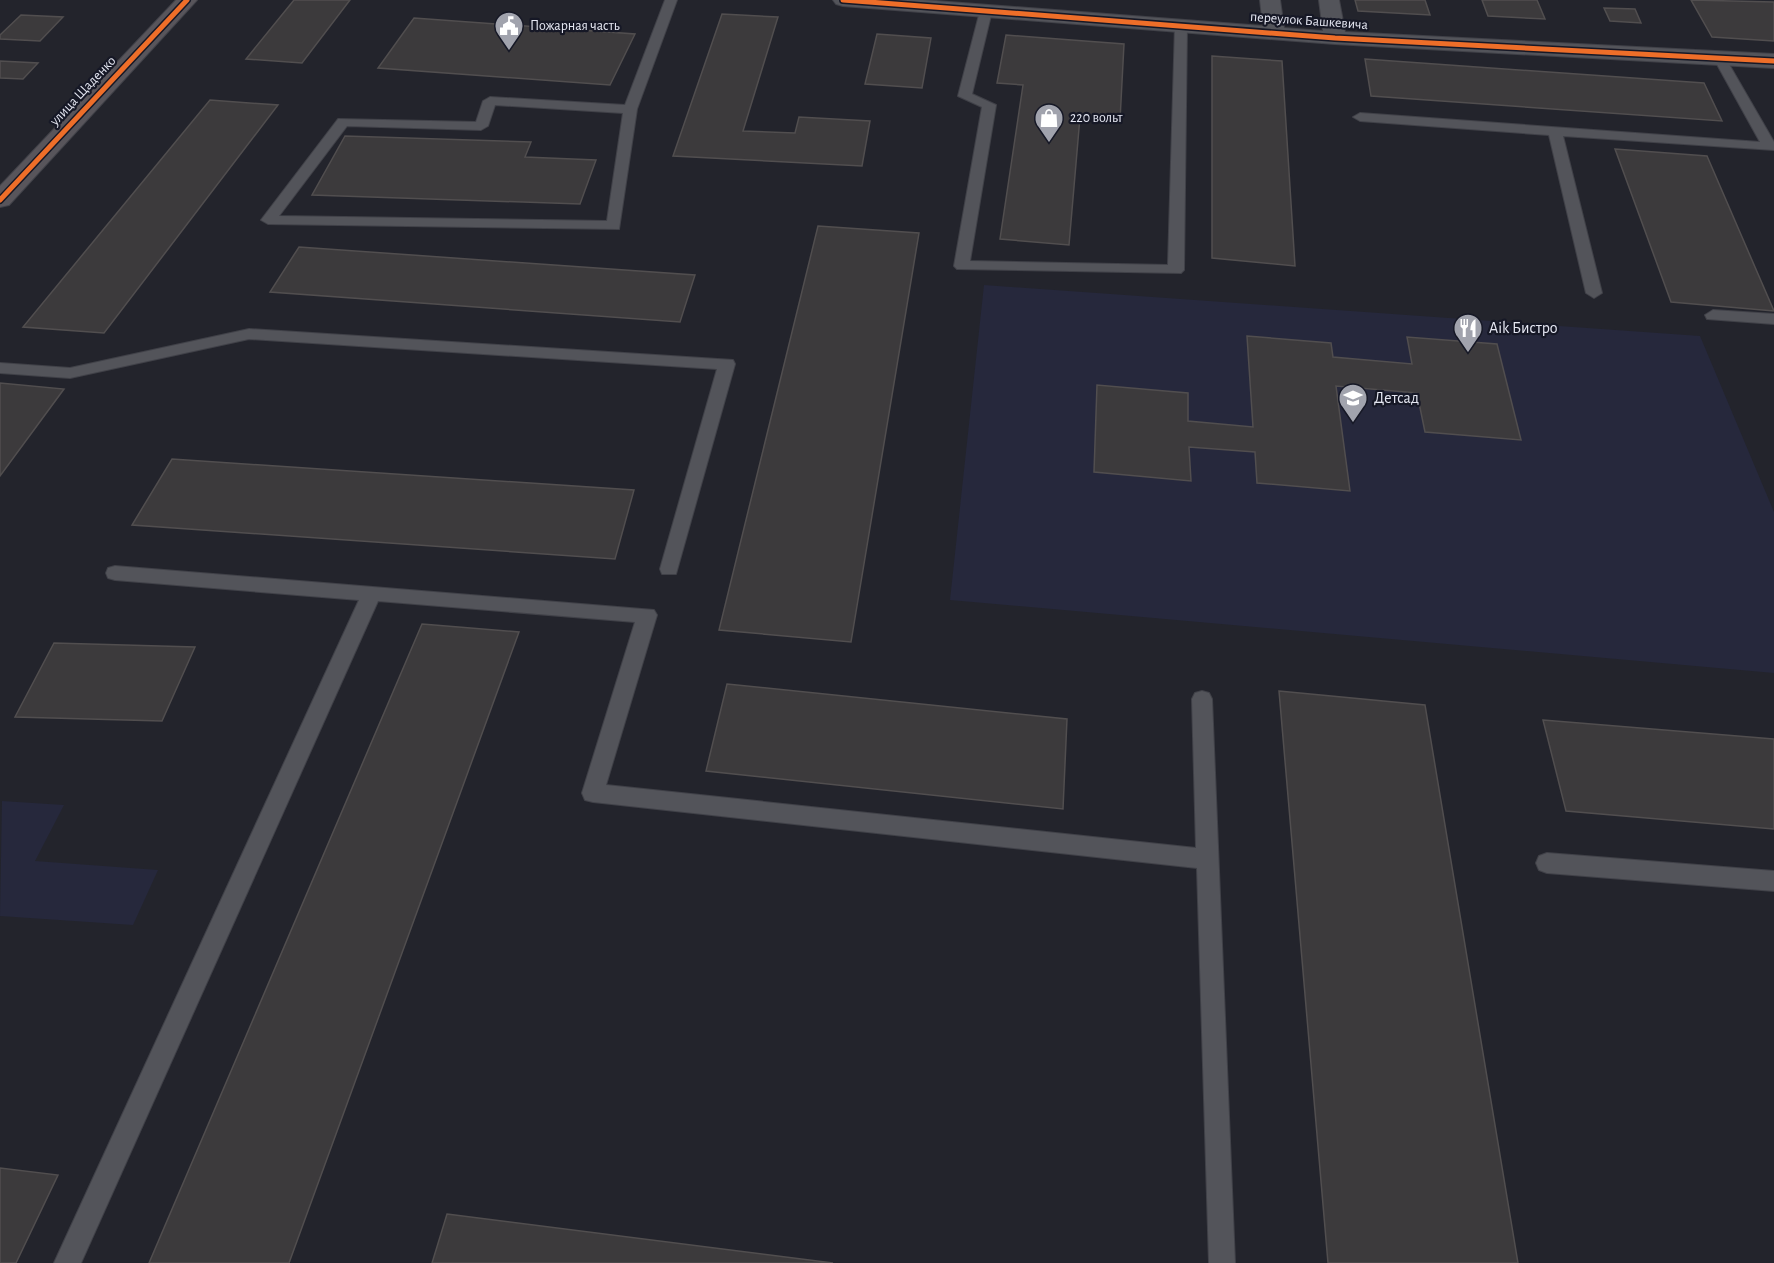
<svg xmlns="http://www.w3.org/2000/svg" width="1774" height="1263" font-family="'Alegreya Sans',sans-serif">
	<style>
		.built { fill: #26283c }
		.building { fill: #3c3a3c; stroke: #514e4f; stroke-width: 1.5 }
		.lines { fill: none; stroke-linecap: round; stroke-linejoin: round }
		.lane-casing { stroke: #404148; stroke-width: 2 }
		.street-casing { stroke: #404148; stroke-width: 2 }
		.secondary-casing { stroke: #404148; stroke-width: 2 }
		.lane { fill: #53545a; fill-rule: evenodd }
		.street { fill: #53545a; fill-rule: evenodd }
		.secondary { fill: #58555b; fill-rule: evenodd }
		.cycleway-casing { stroke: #161826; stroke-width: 8 }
		.cycleway { stroke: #ee6e29; stroke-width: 5 }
		.labels { text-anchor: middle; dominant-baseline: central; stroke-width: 4.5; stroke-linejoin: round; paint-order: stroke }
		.far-street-label { font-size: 14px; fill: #e5e7f2; stroke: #161826 }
		.far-poi-label { font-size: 14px; fill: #e5e7f2; stroke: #161826; text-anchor: start }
		.poi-label { font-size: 16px; fill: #e5e7f2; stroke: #161826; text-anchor: start }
	</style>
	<rect width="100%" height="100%" fill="#23242c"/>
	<g class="built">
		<polygon points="984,285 1700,336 1774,512 1774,673 950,600"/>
		<polygon points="2,801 64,805 35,861 158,870 133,925 0,916"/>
	</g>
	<g class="building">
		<polygon points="294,0 350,0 302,63 246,59"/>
		<polygon points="1355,0 1425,0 1430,15 1358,11"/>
		<polygon points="1482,0 1537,0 1545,19 1488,16"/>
		<polygon points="1691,0 1774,2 1774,41 1712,37"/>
		<polygon points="1604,8 1635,9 1641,23 1610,21"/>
		<polygon points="722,14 778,17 743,131 795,133 799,117 870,121 862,166 673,156"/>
		<polygon points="21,15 63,17 40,41 0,39 0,35"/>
		<polygon points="414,18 635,34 610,85 378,68"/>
		<polygon points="877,34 931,38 922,88 865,84"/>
		<polygon points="1006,35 1124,44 1120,120 1080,117 1069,245 1000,239 1023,85 997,83"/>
		<polygon points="1212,56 1282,61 1295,266 1212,258"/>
		<polygon points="1365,59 1704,83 1722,121 1371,96"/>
		<polygon points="0,61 38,63 23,79 0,78"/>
		<polygon points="210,100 278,105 104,333 23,327"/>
		<polygon points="345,136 531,142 525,157 596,160 580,204 312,195"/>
		<polygon points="1615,149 1707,156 1774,311 1671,302"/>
		<polygon points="818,226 919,233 851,642 719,630"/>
		<polygon points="299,247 695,275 680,322 270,292"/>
		<polygon points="1247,336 1331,343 1333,357 1412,364 1407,337 1497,344 1521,440 1425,432 1417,393 1336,386 1350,491 1257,483 1255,452 1189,447 1191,481 1094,472 1097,385 1188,393 1188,421 1253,427"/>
		<polygon points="0,383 64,389 0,476"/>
		<polygon points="172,459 634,490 615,559 132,525"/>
		<polygon points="422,624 519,632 289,1263 149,1263"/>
		<polygon points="54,643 195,647 162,721 15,717"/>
		<polygon points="727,684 1067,719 1063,809 706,771"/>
		<polygon points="1279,691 1425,705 1518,1263 1328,1263"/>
		<polygon points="1543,720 1774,739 1774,829 1566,811"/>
		<polygon points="0,1168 58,1175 16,1263 0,1263"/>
		<polygon points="447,1214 833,1263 432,1263"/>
	</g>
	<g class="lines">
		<g class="lane-casing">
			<g id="lane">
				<path d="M 665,0 L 677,0 L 637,109 L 619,229 L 268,224 L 261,220 L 338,119 L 476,122 L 483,101 L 490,97 L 625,105 ZM 495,105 L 623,113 L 607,221 L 279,216 L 347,126 L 481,130 L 488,126 Z"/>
				<polygon points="986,7 992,11 972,94 996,105 970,261 1168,265 1175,25 1181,21 1187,25 1184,270 1181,273 957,269 954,266 982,107 958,96 980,11"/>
				<polygon points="1720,55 1726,59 1774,142 1774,150 1563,136 1602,293 1594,298 1586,293 1549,135 1360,121 1353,117 1360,113 1760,142 1714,59"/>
				<polygon points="1713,310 1774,314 1774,324 1707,319 1705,315"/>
				<polygon points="249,329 733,360 735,364 676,574 662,574 660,569 717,369 249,339 70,378 0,373 0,363 70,368"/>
				<polygon points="115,566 654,610 657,615 606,785 1196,848 1192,699 1195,693 1202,691 1209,693 1212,699 1235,1263 1209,1263 1197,868 593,802 585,800 582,793 635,622 378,601 81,1263 54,1263 359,600 115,580 108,578 106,573 108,568"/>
				<polygon points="1547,853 1774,871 1774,891 1547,873 1539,870 1536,863 1539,856"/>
			</g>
		</g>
		<g class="street-casing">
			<polygon id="street" points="833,0 923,0 1263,26 1260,0 1280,0 1284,28 1323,31 1319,0 1339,0 1345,32 1774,54 1774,68 1335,44 843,6 836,4"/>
		</g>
		<g class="secondary-casing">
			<polygon id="secondary" points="176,0 197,0 9,205 0,207 0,186"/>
		</g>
		<use href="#lane" class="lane"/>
		<use href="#street" class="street"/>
		<use href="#secondary" class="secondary"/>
		<g class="cycleway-casing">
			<g id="cycleway">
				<polyline points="843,0 1335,38 1774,61"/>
				<polyline points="0,200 187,0"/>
			</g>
		</g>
		<use href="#cycleway" class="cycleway"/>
	</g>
	<defs>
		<g id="civic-pin" transform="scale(1.5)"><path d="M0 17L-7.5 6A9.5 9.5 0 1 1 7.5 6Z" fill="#a1a3ad" stroke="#161826"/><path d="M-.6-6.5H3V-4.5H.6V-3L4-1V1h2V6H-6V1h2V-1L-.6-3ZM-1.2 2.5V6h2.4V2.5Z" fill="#fff"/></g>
		<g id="shop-pin" transform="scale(1.5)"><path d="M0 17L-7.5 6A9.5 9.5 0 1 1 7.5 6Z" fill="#a1a3ad" stroke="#161826"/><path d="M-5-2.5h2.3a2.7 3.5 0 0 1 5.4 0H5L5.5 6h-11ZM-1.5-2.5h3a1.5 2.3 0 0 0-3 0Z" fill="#fff"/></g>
		<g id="restaurant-pin" transform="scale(1.5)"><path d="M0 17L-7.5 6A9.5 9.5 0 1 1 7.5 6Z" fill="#a1a3ad" stroke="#161826"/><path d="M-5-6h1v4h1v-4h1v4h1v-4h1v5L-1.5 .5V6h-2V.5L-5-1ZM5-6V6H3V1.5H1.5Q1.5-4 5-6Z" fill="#fff"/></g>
		<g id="school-pin" transform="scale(1.5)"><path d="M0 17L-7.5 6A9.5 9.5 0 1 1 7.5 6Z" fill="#a1a3ad" stroke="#161826"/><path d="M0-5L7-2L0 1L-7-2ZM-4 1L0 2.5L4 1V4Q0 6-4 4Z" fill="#fff"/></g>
	</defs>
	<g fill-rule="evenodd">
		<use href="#civic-pin" x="509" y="26"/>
		<use href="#shop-pin" x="1049" y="118"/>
		<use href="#restaurant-pin" x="1468" y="328"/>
		<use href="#school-pin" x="1353" y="398"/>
	</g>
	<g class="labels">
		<g class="far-street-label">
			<text transform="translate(1309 21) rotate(4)">переулок Башкевича</text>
			<text transform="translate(83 91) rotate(-47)">улица Щаденко</text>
		</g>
		<g class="far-poi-label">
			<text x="530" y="26">Пожарная часть</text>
			<text x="1070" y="118">220 вольт</text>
		</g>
		<g class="poi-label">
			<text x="1489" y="328">Aik Бистро</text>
			<text x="1374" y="398">Детсад</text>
		</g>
	</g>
</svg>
